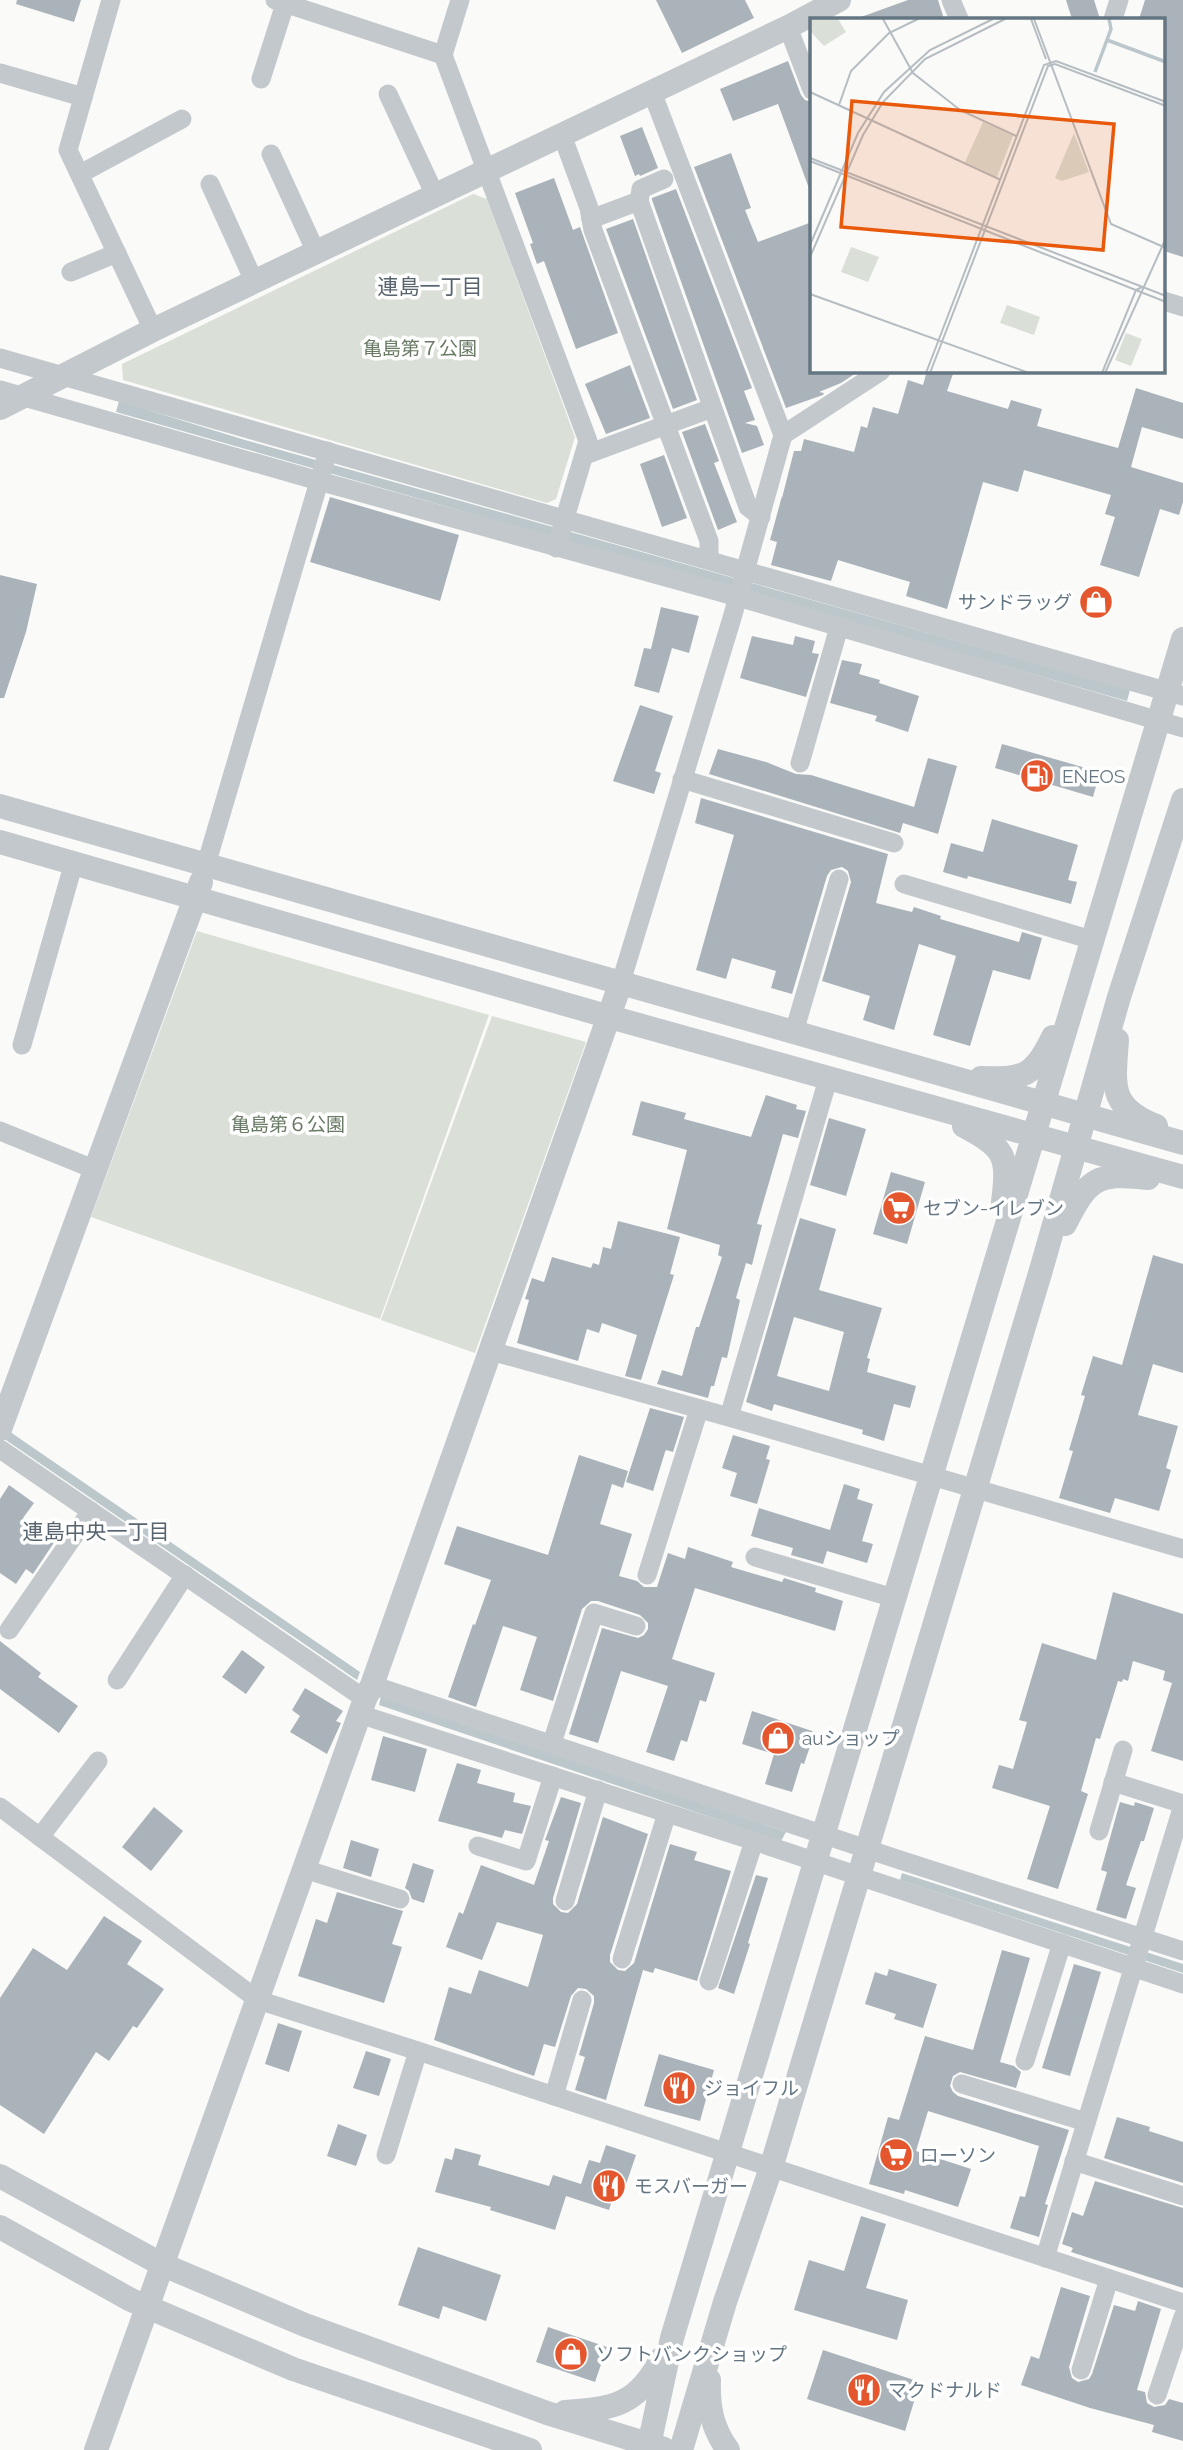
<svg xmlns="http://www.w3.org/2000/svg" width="1183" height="2450" font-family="Raleway,'Noto Sans JP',sans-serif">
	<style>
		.green { fill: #dadfd7 }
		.water { fill: #bbc7cb }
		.building { fill: #aab3b9; fill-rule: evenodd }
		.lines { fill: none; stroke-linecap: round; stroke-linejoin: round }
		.minor { stroke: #c3c8cc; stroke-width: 19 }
		.tertiary { stroke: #c3c8cc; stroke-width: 24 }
		.labels { text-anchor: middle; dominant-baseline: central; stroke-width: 7; stroke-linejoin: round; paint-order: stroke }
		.park-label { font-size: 19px; fill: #687a64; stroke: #fff }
		.poi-label { font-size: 19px; fill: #657683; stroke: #fff; text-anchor: start }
		.neighbourhood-label { font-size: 21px; fill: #57646e; stroke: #fff }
		.inset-river { fill: none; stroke: #bbc7cb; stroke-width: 3.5 }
		.inset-road { fill: none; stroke: #b5bdc2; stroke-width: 2 }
		.view { fill: #e8590c; fill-opacity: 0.15; stroke: #e8590c; stroke-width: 3.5 }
		.inset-edge { fill: none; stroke: #657683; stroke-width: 3.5 }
	</style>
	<rect width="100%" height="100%" fill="#fafaf8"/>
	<g class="green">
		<polygon points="473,194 487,199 575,437 556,499 547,503 123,380 122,364"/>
		<polygon points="197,931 489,1015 380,1319 91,1217"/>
		<polygon points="492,1016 586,1042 475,1353 381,1320"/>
	</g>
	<g class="water">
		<polygon points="119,401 245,440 1130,690 1127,701 116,412"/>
		<polygon points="0,1425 360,1672 357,1680 0,1436"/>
		<polygon points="381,1696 786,1832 781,1841 379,1705"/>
		<polygon points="902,1873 1183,1964 1183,1973 900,1880"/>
	</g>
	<g class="building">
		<polygon points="17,0 81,0 74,22 16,4"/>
		<polygon points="656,0 745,0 754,18 682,53"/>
		<polygon points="908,0 938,0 944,19 862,19 861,17"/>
		<polygon points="1066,0 1094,0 1100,19 1072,19"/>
		<polygon points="1145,0 1183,0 1183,257 1164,251 1164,19 1139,19"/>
		<polygon points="788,61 801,95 805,100 812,102 812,191 810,191 778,104 733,121 720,89"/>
		<polygon points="642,127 658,168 640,176 639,174 635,176 620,136"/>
		<polygon points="731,153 751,208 745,210 758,242 812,222 812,371 859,371 841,383 819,392 824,393 823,395 786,408 694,167"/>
		<polygon points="554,178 573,230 580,227 618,333 576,349 544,261 537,264 530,244 533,243 515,193"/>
		<polygon points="676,189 752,388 744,391 755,420 745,423 757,426 764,445 742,453 652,200 652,198"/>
		<polygon points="633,219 697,400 673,409 606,229"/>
		<polygon points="630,365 650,418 606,434 585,384"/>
		<polygon points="927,371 954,371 947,391 1008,409 1011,400 1042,409 1037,426 1118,448 1136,388 1183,403 1183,439 1142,427 1131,467 1183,483 1183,502 1179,515 1160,509 1139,577 1100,565 1115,517 1105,514 1111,495 1024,470 1018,492 983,482 947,609 906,596 910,582 838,560 831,581 771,565 777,542 770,540 782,496 782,498 794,451 801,451 804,439 854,452 861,426 867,428 873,407 898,414 908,380 923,385"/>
		<polygon points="705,424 719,461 714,463 737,522 718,530 682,432"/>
		<polygon points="664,455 687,518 662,527 640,464"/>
		<polygon points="330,497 459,535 440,601 310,562"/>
		<polygon points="0,575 37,584 26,632 4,698 0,698"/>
		<polygon points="661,607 699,616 689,653 672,648 659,693 634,686 644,648 651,649"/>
		<polygon points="752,636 793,645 795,636 815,641 812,653 819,654 806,697 740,678"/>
		<polygon points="842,660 862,664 859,674 880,680 879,683 919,696 908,732 875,721 877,716 830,703"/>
		<polygon points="640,705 673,716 655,771 661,773 654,794 613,781"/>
		<polygon points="1002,744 1100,772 1093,797 995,768"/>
		<polygon points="718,749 766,762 796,774 811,775 914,807 928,758 957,766 938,834 903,823 900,833 709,774"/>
		<polygon points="701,798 888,854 876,903 912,912 914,907 941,916 940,919 1019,942 1022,932 1042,938 1030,980 993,970 970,1046 933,1035 956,956 919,944 894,1030 863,1020 870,996 822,981 851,882 848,871 842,867 831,870 827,876 792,994 771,988 776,971 732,958 726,979 696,970 734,835 695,823"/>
		<polygon points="992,819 1078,845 1068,880 1077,882 1071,904 968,876 967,879 943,872 951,843 983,852"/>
		<polygon points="766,1095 797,1105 796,1109 806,1111 798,1138 783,1134 757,1224 762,1225 752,1265 746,1263 736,1298 740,1300 727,1358 722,1357 714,1386 711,1386 708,1398 657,1384 662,1370 682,1376 696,1327 699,1327 722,1257 718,1255 720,1245 667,1229 687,1150 632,1135 641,1101 686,1113 684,1119 751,1137"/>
		<polygon points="829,1118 866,1129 846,1196 810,1185"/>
		<polygon points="891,1172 925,1182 907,1244 873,1234"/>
		<path d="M 800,1218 L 836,1229 L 819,1290 L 882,1308 L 867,1358 L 870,1359 L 867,1372 L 916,1386 L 910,1408 L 894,1404 L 884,1441 L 862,1434 L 863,1430 L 774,1404 L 772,1411 L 746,1402 ZM 794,1317 L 844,1332 L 829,1391 L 777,1376 Z"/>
		<polygon points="618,1221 680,1237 670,1274 674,1275 641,1380 625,1376 637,1335 602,1323 599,1333 587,1329 578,1361 517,1343 529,1300 525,1299 532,1278 544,1282 552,1257 591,1268 593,1263 599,1265 603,1247 611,1249"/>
		<polygon points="1153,1255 1183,1264 1183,1373 1153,1364 1138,1415 1178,1426 1166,1468 1171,1470 1159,1511 1115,1498 1110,1513 1059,1498 1073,1451 1069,1450 1085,1396 1081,1395 1093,1356 1122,1365"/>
		<polygon points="650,1408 684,1417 673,1452 666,1450 665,1452 653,1491 626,1482"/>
		<polygon points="733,1435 770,1446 766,1459 770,1460 757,1504 730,1496 737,1473 722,1468"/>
		<polygon points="579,1455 628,1471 623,1488 612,1484 600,1524 632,1534 619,1576 637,1581 644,1587 657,1587 668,1553 685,1559 688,1547 733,1562 731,1567 782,1582 784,1578 816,1588 815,1592 843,1601 835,1631 695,1588 672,1659 715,1673 706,1702 700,1700 687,1742 681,1740 674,1761 646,1752 668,1686 621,1671 598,1743 569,1734 602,1628 638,1638 644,1635 648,1629 648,1623 640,1615 598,1601 591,1601 582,1609 553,1701 520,1690 537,1637 503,1626 476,1707 448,1697 473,1624 475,1625 491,1580 444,1564 457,1526 548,1555"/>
		<polygon points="844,1484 860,1489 857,1499 873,1504 862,1541 873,1544 867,1563 827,1551 823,1564 791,1555 793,1548 751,1536 759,1508 830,1530"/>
		<polygon points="9,1485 34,1503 23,1518 55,1541 33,1574 26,1569 16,1584 0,1573 0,1499"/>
		<polygon points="1113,1592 1183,1614 1183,1761 1151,1751 1172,1683 1163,1680 1165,1671 1133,1661 1128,1681 1123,1679 1122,1682 1118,1681 1100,1739 1096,1738 1081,1791 1088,1794 1058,1889 1027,1879 1050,1806 992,1788 999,1765 1013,1769 1027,1722 1019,1720 1042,1643 1096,1660"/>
		<polygon points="0,1641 41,1673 38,1677 78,1706 59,1733 0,1689"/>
		<polygon points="242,1650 265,1667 246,1694 222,1677"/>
		<polygon points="305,1688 343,1711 336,1721 341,1723 327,1754 290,1732 300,1716 292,1710"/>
		<polygon points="752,1711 815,1732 804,1764 801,1763 792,1792 765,1784 774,1754 742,1744"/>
		<polygon points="383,1736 427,1749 415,1792 371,1780"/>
		<polygon points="457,1763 481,1770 477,1783 515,1793 513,1802 531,1806 522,1834 505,1830 502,1838 438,1821"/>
		<polygon points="561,1797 581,1803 553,1898 553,1904 561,1912 568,1913 577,1904 603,1817 648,1834 610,1955 610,1962 618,1970 625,1971 634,1963 670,1844 697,1852 694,1860 731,1871 697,1981 655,1968 653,1973 643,1970 606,2100 575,2090 585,2057 579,2055 594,2003 594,1996 586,1989 578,1988 571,1996 555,2047 544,2044 534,2076 434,2040 449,1987 471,1994 479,1970 528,1987 543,1935 497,1922 482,1960 446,1947 459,1912 463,1914 481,1865 534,1885 549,1841 545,1840"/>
		<polygon points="1120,1802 1134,1806 1135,1802 1154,1808 1144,1841 1141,1841 1126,1885 1136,1888 1126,1919 1096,1910 1107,1872 1101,1870"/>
		<polygon points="154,1807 183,1831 151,1871 122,1847"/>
		<polygon points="351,1840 379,1849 371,1877 343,1868"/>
		<polygon points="413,1863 434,1870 424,1903 412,1899 409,1891 405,1888"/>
		<polygon points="756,1875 768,1878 748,1943 750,1944 734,1994 718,1988"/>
		<polygon points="337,1892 403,1911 392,1944 402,1947 384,2003 298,1976 316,1919 327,1923"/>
		<polygon points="104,1916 142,1941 127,1964 164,1989 137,2028 133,2026 109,2061 96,2052 44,2134 0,2105 0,1998 33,1948 67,1970"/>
		<polygon points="1002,1950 1030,1958 1000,2062 1014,2066 1021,2072 1016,2088 960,2072 953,2076 950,2086 953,2092 958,2096 1069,2130 1045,2204 1048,2205 1039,2237 1010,2228 1020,2196 1025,2197 1039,2146 973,2125 928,2111 916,2151 971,2169 958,2207 905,2190 904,2194 869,2184 888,2117 899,2120 925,2036 973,2050"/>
		<polygon points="1074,1964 1101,1972 1070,2076 1042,2068"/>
		<polygon points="889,1969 937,1984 923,2028 894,2019 896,2014 865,2004 875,1972 887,1976"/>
		<polygon points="278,2023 302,2031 289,2072 265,2064"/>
		<polygon points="366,2051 391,2059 379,2096 353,2088"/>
		<polygon points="659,2054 714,2070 700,2121 644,2106"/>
		<polygon points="1117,2117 1150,2127 1149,2131 1183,2142 1183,2183 1104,2158"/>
		<polygon points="338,2124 367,2135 356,2166 327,2156"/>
		<polygon points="606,2145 636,2155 621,2199 613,2197 609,2210 566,2196 555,2230 490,2210 491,2207 435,2192 445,2158 452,2160 455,2148 481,2155 478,2165 549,2186 553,2175 581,2184 589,2160 600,2163"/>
		<polygon points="1095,2181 1183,2208 1183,2288 1071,2252 1073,2248 1062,2244 1072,2212 1083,2216"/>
		<polygon points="861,2216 886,2224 866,2288 908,2300 897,2340 794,2310 809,2260 844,2271"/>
		<polygon points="418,2247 501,2275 486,2321 443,2306 439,2319 398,2305"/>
		<polygon points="1061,2287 1090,2296 1069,2367 1072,2378 1078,2382 1089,2379 1092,2374 1114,2305 1135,2311 1138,2301 1161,2309 1137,2390 1145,2392 1147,2403 1154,2407 1165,2405 1169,2399 1183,2403 1183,2441 1152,2432 1154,2425 1090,2408 1021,2385 1031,2356 1039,2359"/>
		<polygon points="548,2327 607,2347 595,2382 536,2362"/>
		<polygon points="823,2350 920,2382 905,2431 807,2399"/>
	</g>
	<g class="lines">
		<g class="minor">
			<polyline points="111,0 68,150 153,330"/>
			<polyline points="275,0 443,55"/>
			<polyline points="460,0 443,55 588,441 556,548"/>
			<polyline points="951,0 959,19"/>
			<polyline points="1113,19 1119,0"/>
			<polyline points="788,27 812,90"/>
			<polyline points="0,73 83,97"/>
			<polyline points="261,79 285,4"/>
			<polyline points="388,94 435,195"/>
			<polyline points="562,135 589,208 593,230 709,541 709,559"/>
			<polyline points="271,154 316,252"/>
			<polyline points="80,174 182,119"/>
			<polyline points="210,184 254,281"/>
			<polyline points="639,201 748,507 761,517"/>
			<polyline points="591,219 639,201 641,189 664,179"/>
			<polyline points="71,272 117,253"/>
			<polyline points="1164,301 1183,307"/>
			<polyline points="0,358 1183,696"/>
			<polyline points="0,390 319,481 738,597 1183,728"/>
			<polyline points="783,435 881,371"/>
			<polyline points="585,455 712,408"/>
			<polyline points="800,763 839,627"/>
			<polyline points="682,779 894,843"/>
			<polyline points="206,865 328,451"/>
			<polyline points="904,884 1092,940"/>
			<polyline points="621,982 732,618 783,435 652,92"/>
			<polyline points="794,1032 839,879"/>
			<polyline points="22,1045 74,862"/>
			<polyline points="0,1131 96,1170"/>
			<polyline points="491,1351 729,1417 1183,1549"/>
			<polyline points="729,1417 828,1079"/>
			<polyline points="0,1449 365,1699"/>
			<polyline points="755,1557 894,1598"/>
			<polyline points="647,1575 699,1409"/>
			<polyline points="9,1630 91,1511"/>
			<polyline points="117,1680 185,1575"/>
			<polyline points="372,1685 897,1859 1183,1951"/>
			<polyline points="359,1714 754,1841 1183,1984"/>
			<polyline points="552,1743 594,1613 636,1626"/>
			<polyline points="1113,1782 1183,1804"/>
			<polyline points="0,1807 258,2000 418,2051 1183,2303"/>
			<polyline points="1099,1831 1123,1750"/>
			<polyline points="40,1837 98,1761"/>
			<polyline points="478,1846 526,1861 553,1776"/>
			<polyline points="304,1869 400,1899"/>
			<polyline points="565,1901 598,1790"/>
			<polyline points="622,1959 667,1813"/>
			<polyline points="709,1981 754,1841"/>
			<polyline points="1025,2061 1062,1943"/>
			<polyline points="962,2084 1086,2122"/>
			<polyline points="554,2096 582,2000"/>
			<polyline points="386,2155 418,2051"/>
			<polyline points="1074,2161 1183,2196"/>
			<polyline points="1045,2258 1183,1805"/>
			<polyline points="1081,2370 1109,2279"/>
			<polyline points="1157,2395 1183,2317"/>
		</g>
		<g class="tertiary">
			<polyline points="0,408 153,330 788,27 839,0"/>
			<polyline points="0,806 1183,1143"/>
			<polyline points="0,842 610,1017 1183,1177"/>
			<path d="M 1117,1040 C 1114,1085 1108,1107 1156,1126"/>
			<path d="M 981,1078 C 1025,1079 1033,1077 1053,1037"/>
			<path d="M 964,1126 C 1005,1148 1009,1155 1003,1202"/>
			<path d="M 1065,1224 C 1088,1179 1096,1172 1148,1178"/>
			<polyline points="0,1429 201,882"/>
			<polyline points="0,2176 161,2264 305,2325 547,2413 664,2449"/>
			<polyline points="0,2227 131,2300 293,2369 530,2450"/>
			<path d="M 709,2380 C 708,2407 712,2428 728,2450"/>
			<path d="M 565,2412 C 613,2409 638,2405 661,2359"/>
			<polyline points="96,2450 365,1699 372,1685 621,982"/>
			<polyline points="648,2450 672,2338 1183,639"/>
			<polyline points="681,2450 725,2302 771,2168 1041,1270 1119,997 1183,800"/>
		</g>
	</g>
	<defs>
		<g id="shop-disc" transform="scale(1.75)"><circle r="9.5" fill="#e4572e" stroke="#fff"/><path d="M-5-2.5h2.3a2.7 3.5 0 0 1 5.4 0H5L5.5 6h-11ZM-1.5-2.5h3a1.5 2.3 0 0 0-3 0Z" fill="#fff"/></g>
		<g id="fuel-disc" transform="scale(1.75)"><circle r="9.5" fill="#e4572e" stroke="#fff"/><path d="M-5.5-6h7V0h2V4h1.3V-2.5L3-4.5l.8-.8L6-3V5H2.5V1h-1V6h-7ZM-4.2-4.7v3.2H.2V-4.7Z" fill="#fff"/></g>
		<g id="supermarket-disc" transform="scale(1.75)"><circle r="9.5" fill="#e4572e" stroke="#fff"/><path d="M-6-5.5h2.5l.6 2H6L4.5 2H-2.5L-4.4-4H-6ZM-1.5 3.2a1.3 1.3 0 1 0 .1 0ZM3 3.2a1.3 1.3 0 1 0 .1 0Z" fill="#fff"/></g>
		<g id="restaurant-disc" transform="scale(1.75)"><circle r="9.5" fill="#e4572e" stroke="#fff"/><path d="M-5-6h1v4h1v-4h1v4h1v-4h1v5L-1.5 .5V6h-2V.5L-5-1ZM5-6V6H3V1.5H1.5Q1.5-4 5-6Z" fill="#fff"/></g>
	</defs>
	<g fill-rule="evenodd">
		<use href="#shop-disc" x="1096" y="602"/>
		<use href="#fuel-disc" x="1037" y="776"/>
		<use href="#supermarket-disc" x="899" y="1208"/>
		<use href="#shop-disc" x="778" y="1738"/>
		<use href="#restaurant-disc" x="679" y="2088"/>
		<use href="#supermarket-disc" x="896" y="2155"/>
		<use href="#restaurant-disc" x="609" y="2186"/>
		<use href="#shop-disc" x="571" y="2354"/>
		<use href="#restaurant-disc" x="864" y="2390"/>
	</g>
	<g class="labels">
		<g class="park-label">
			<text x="420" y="348">亀島第７公園</text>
			<text x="288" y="1124">亀島第６公園</text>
		</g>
		<g class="poi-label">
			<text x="1072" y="602" text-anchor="end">サンドラッグ</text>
			<text x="1062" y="776">ENEOS</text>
			<text x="923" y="1208">セブン-イレブン</text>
			<text x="802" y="1738">auショップ</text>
			<text x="704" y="2088">ジョイフル</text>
			<text x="920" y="2155">ローソン</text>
			<text x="634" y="2186">モスバーガー</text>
			<text x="596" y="2354">ソフトバンクショップ</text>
			<text x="888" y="2390">マクドナルド</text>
		</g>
		<g class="neighbourhood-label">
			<text x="430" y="286">連島一丁目</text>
			<text x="96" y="1531">連島中央一丁目</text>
		</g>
	</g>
	<g transform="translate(810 18)">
		<rect width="355" height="355" fill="#fafaf8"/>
		<path d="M 0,1 L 28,1 L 36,14 L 14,28 L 0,13 ZM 173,104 L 203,118 L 187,159 L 155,144 ZM 264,115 L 279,154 L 252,163 L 245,160 ZM 41,229 L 69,239 L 58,264 L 31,254 ZM 197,287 L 230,299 L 224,317 L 190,305 ZM 316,315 L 332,321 L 321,348 L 305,342 Z" fill="#dadfd7"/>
		<path class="inset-river" d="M 297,22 L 356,44M 285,54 L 301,11 L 299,1"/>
		<path class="inset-road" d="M 73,1 L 103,55 L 150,92 L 206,118M 221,1 L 236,41M 224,1 L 301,206 L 356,230M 0,74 L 191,162M 29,87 L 41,53 L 79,15 L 108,1M 0,140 L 356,278M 0,143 L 356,284M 0,227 L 48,115 L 74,74 L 120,32 L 183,1M 0,239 L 53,117 L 73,84 L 115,41 L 195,1M 0,276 L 219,355M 116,355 L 234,47 L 246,43 L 356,84M 120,355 L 238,48 L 245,46 L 356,88M 292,355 L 326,272 L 332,269M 295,355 L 356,220"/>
		<path class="view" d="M 42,83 L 304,106 L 293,232 L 31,209 Z"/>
		<rect width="355" height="355" class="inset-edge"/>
	</g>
</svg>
